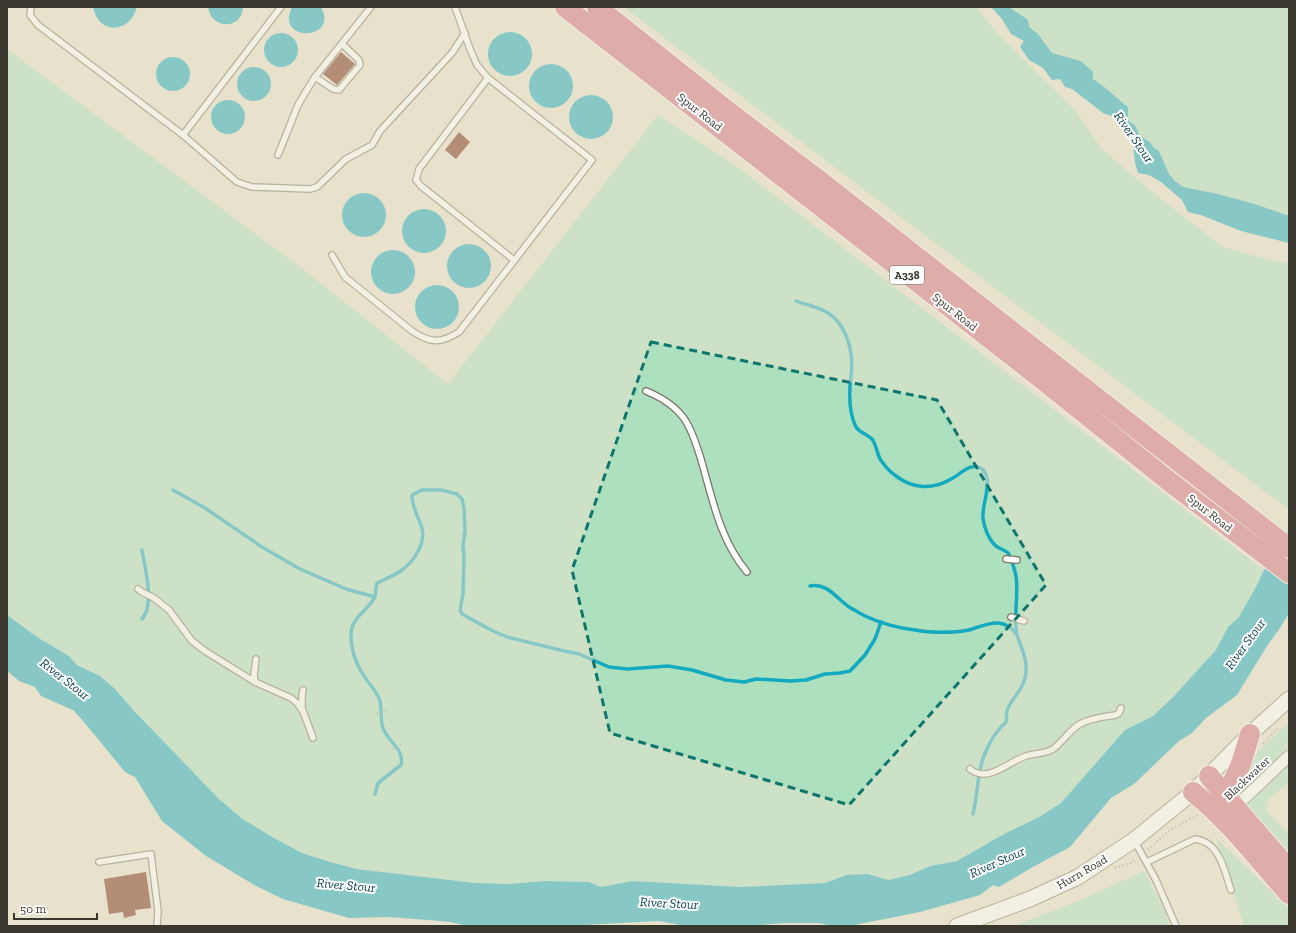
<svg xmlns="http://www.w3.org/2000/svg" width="1296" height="933" font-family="'Zilla Slab',serif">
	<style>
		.green { fill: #ade0be }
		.water { fill: #13a9bf }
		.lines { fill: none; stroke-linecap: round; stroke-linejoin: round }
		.stream { stroke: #13a9bf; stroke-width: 3.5 }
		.building { fill: #75270e }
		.lane-casing { stroke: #7d7664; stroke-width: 8 }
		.street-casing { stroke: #7d7664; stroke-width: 13 }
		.secondary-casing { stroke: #7d7664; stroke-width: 17 }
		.highway-casing { stroke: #fff; stroke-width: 22 }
		.path { stroke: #8d8879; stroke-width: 2; stroke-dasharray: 1 3; stroke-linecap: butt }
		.lane { stroke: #fff; stroke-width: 5.5 }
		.street { stroke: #fff; stroke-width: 11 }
		.secondary { stroke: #fff; stroke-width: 15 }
		.highway { stroke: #d46e7e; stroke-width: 20 }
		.marked { fill: none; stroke: #0f766e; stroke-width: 3; stroke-dasharray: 8 5; stroke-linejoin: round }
		.labels { text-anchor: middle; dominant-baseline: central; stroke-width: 4; stroke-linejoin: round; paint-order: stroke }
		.shield { fill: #fff; stroke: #75736d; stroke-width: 1 }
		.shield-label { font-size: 11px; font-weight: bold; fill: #3a372f }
		.street-label { font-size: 12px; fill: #3a372f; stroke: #fff }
		.water-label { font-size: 13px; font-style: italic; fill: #08434d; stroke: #fff }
	</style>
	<rect width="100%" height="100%" fill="#e8e1cc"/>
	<g class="green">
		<polygon points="624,7 976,7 999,35 1075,110 1102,149 1157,196 1223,247 1258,257 1289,264 1289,507 1288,509 862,188"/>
		<polygon points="1009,7 1289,7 1289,216 1258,205 1218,194 1183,187 1175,181 1169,174 1159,151 1153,147 1150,142 1140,136 1135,125 1129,121 1128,115 1109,92 1101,84 1092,79 1081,61 1052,53 1038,34 1029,27"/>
		<polygon points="7,49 304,270 448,384 658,115 739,168 1264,570 1257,585 1239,617 1228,627 1216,650 1195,674 1153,716 1125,730 1061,803 1039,817 1004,834 957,861 930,866 910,875 888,880 868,874 846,875 825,883 741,887 632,881 601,887 589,882 544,881 510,884 475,883 357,869 302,853 274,838 241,818 218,798 168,746 136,713 115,689 100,676 77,665 69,656 37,637 7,615"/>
		<polygon points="1289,722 1289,746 1280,756 1289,760 1289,782 1268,799 1267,812 1289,834 1289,858 1249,813 1240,780 1258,752"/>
		<polygon points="1216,838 1289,908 1289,926 1244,926"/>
		<polygon points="1144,871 1166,913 1169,926 1014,926 1083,899"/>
	</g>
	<g class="water">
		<path d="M 93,7 L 137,7 C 130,34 98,35 93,7 Z"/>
		<path d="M 208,7 L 243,7 C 242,30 211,30 208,7 Z"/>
		<path d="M 292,7 L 321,7 C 340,41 274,43 292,7 Z"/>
		<path d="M 991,7 L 1009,7 L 1028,20 L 1029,27 L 1038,34 L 1052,53 L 1081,61 L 1093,72 L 1093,79 C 1105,86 1116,98 1128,107 L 1128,115 L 1129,121 L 1135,125 L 1140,136 L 1150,142 L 1153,147 L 1159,151 L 1169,174 L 1175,181 L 1183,187 L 1218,194 L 1258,205 L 1289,216 L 1289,243 L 1241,231 L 1201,215 L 1188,212 L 1182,200 L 1161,182 L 1149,175 L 1138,173 L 1135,163 L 1133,144 L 1129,133 L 1111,116 L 1103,113 L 1072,89 L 1065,87 L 1060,79 L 1052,80 L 1043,68 L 1029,60 L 1020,47 L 1024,41 L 1011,34 L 1002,19 Z"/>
		<circle cx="510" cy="54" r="22"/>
		<circle cx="281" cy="50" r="17"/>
		<circle cx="173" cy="74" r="17"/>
		<circle cx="551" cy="86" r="22"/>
		<circle cx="254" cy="84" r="17"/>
		<circle cx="591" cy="117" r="22"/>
		<circle cx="228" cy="117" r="17"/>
		<circle cx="364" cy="215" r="22"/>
		<circle cx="424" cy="231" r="22"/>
		<circle cx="469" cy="266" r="22"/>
		<circle cx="393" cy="272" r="22"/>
		<circle cx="437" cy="307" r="22"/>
		<polygon points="1289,529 1289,613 1280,628 1267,646 1237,695 1206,718 1192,733 1179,741 1134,784 1111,798 1070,847 1031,868 999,887 993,885 980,895 920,912 849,926 835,926 818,923 786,923 747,926 685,926 659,921 564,926 468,926 450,922 429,920 388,917 349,918 283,899 256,886 206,856 162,821 135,777 125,772 84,722 73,710 41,696 35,687 19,681 7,671 7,615 37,637 69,656 77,665 100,676 115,689 136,713 168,746 218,798 241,818 274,838 302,853 327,861 357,869 475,883 510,884 544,881 589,882 601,887 632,881 741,887 825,883 846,875 868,874 888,880 910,875 930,866 957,861 1004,834 1039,817 1061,803 1125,730 1153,716 1173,697 1216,650 1228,627 1239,617 1257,585 1264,570"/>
	</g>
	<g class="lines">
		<g class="stream">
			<path d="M 796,301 C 806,305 819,307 828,313 C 848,326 854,354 851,376 C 849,392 848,411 856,427 C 860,433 867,434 872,439 C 876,444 877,453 880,459 C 884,465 890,472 896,476 C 913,489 933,490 951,479 C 960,475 968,464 978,467 C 997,474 981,505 983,518 C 984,528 989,540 996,546 C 1000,549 1005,550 1008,553 C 1011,557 1015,571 1016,576 C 1019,595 1013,618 1017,635 C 1022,650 1029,662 1025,678 C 1022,692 1009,701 1007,711 C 1006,715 1007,719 1006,722 C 1005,724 1003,725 1001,727 C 996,733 991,739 988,747 C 985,753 982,760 981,766 C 977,782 977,798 973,814"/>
			<polyline points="173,490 205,508 262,547 300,569 346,589 375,597"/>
			<path d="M 142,550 C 145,568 155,605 142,619"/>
			<path d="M 810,586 C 828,583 836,598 849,607 C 854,610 860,613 865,616 C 880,623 898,628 915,630 C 931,633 954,633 969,630 C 979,627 989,622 999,623 C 1006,624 1012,628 1016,634"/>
			<path d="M 375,794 L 378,783 L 401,765 C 405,749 387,741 383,728 C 380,720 382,710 380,701 C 378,694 373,688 369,683 C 358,668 351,654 351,635 C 351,618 365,613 373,600 C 377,595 375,588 377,583 C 385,579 394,576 402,570 C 414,561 426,543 422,528 C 418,516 412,508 412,495 L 422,490 L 441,490 L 457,494 L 462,499 L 464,508 L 465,531 L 463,545 L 464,557 L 463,594 L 460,610 L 462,614 L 491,630 L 507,637 L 564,651 L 579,654 L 609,667 L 627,669 L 668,666 L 692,670 L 726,680 L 744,682 L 756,679 L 790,681 L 806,680 L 825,674 L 840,673 L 850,671 L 865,655 L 875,639 L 881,622"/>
		</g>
	</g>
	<g class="building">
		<polygon points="341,52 355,64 337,85 323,74"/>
		<polygon points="459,132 470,142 456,159 445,150"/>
		<polygon points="146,872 151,908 135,910 136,915 124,918 123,912 109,914 104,879"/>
	</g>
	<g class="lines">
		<g class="lane-casing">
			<g id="lane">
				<polyline points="31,7 30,15 38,25 183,135 237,182 252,187 310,189 317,187 346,159 372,145 380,131 452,53 465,33"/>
				<polyline points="315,77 333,89 339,90 360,65 359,60 342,44"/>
				<polyline points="488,78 419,169 416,180 421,186 514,260"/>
				<polyline points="183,135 281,7"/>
				<polyline points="278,155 298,105 305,93 315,77 371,7"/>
				<path d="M 332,255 L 345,277 L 412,331 C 430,343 440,344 459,332 L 592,160 L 488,78 L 477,65 L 470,49 L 455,7"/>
				<path d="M 646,391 C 663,398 681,410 689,427 C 694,437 697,447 700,456 C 712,496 719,539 747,572"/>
				<polyline points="1006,559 1017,560"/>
				<polyline points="138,589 142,592 154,598 169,610 192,641 205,651 255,682 291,698 297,703 303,711 313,738"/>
				<polyline points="1011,617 1024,621"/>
				<polyline points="255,682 254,675 256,659"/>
				<polyline points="302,710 302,696 303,690"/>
				<path d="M 970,769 C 988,784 1009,761 1026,756 C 1035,753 1045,754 1053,749 C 1063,742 1069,730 1080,724 C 1091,718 1103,717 1116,715 L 1119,713 L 1121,708"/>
				<polyline points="1134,840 1156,880 1176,926"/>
				<polyline points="99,862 151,854 158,911 157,926"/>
				<path d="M 1147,862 L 1195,839 C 1220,842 1224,870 1231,890"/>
			</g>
		</g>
		<g class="street-casing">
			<polyline id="street" points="1233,809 1289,756"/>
		</g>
		<g class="secondary-casing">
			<polyline id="secondary" points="957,926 1030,899 1078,877 1134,840 1193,792 1250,734 1289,699"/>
		</g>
		<g class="highway-casing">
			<g id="highway">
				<polyline points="565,7 1048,384 1170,482 1289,573"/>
				<polyline points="597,7 733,115 820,181 1289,548"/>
				<polyline points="1209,776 1235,807 1289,869"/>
				<path d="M 1193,792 C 1229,821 1258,859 1289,894"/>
				<polyline points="1226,797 1241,764 1250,734"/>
			</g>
		</g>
		<g class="path">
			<polyline points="377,713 386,711"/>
			<polyline points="1263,744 1279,727"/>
			<polyline points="393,750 401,745"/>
			<polyline points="1148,850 1171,829 1198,815"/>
			<polyline points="1115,868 1131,863 1137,859"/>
		</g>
		<use href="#lane" class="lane"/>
		<use href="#street" class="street"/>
		<use href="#secondary" class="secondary"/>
		<use href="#highway" class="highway"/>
	</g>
	<path d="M0 0H1296V933H0ZM 651,342 L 937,400 L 1046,585 L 849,805 L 610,733 L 572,570 Z" fill="#e8e1cc" fill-opacity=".55" fill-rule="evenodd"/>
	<path class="marked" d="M 651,342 L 937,400 L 1046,585 L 849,805 L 610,733 L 572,570 Z"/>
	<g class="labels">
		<rect class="shield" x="890" y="266" width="34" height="18" rx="3"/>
		<g class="shield-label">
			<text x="907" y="275">A338</text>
		</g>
		<g class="street-label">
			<text transform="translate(700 112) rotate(38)">Spur Road</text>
			<text transform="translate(955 312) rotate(38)">Spur Road</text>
			<text transform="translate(1210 513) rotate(38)">Spur Road</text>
			<text transform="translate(1247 778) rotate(-43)">Blackwater</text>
			<text transform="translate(1082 872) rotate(-30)">Hurn Road</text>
		</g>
		<g class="water-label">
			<text transform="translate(1134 137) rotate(55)">River Stour</text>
			<text transform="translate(1245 644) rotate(-54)">River Stour</text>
			<text transform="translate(65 679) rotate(38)">River Stour</text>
			<text transform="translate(997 862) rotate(-24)">River Stour</text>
			<text transform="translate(346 885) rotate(5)">River Stour</text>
			<text transform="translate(669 903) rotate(3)">River Stour</text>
		</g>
	</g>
	<rect width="1296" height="933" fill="none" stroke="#3a372f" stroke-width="16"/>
	<path d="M14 913v6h83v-6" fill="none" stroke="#3a372f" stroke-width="2"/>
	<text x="20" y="913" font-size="12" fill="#3a372f" stroke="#ffffff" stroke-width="3" paint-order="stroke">50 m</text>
</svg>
